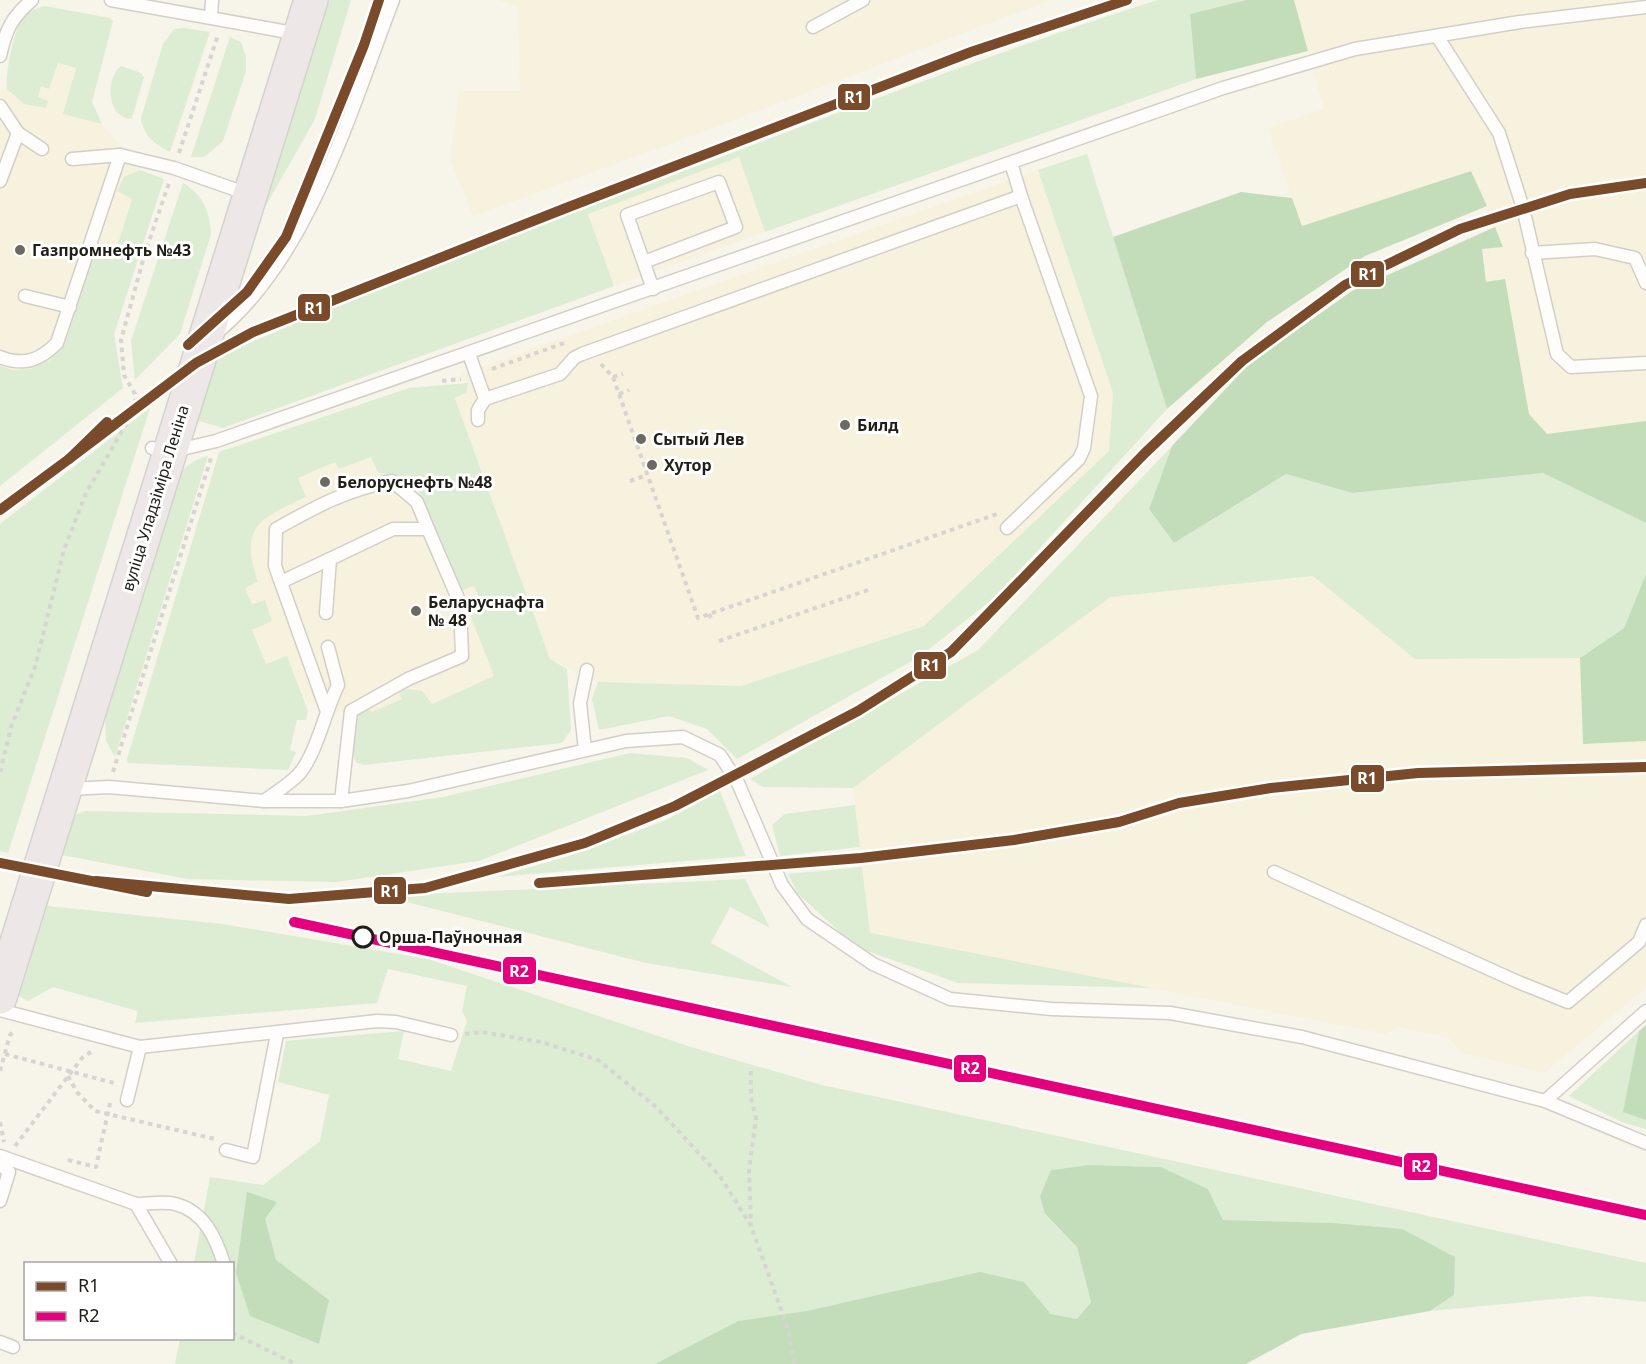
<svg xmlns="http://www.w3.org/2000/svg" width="1646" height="1364" font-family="'Noto Sans',sans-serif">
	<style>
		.built { fill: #f7f2de }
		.green { fill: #dcedd3 }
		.forest { fill: #c3ddbb }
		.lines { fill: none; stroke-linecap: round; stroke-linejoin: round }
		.service-casing { stroke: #d2cfc7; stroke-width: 15 }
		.primary-casing { stroke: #d4d2ce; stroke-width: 36 }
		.path { stroke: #d7d5d2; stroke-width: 4; stroke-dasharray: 4.5 4.5; stroke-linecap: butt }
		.service { stroke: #fefdfc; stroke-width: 12 }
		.primary { stroke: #eee7e7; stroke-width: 33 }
		.rail-1-casing { stroke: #fff; stroke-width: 15 }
		.rail-2-casing { stroke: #fff; stroke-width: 15 }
		.rail-1 { stroke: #7a4b2a; stroke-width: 10 }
		.rail-2 { stroke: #e5007d; stroke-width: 10 }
		.poi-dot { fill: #6b6961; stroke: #fff; stroke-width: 2 }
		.stop-dot { fill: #fff; stroke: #201e17; stroke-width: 3 }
		.labels { text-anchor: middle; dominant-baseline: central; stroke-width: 6; stroke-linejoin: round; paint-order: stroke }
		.poi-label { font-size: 16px; font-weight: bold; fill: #201e17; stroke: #fff; text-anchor: start }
		.street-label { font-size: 16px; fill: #201e17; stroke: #fff }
		.stop-label { font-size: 16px; font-weight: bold; fill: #201e17; stroke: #fff; text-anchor: start }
		.line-badge { stroke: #fff; stroke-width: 2 }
		.badge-label { font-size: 16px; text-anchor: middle; font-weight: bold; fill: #fff }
	</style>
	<rect width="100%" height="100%" fill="#f7f4ea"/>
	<g class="built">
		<polygon points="498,0 1051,0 697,134 473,216 450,159 459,91 520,91 517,6"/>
		<polygon points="1294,0 1646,0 1646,421 1547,434 1529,415 1505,280 1486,282 1482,249 1503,246 1471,171 1301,226 1268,128 1324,109"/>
		<polygon points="58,63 77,69 98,124 102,124 140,170 124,177 118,191 132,198 113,261 93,255 65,344 50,360 31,369 13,370 0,366 0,88 7,89 24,104 46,108 48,101 38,98 41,86 50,89"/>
		<polygon points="739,157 765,232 614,286 588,214"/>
		<polygon points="1038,170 1113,393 1109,451 924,626 741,686 598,682 550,659 455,398 467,383 461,374"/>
		<polygon points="371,457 378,473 395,475 417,487 459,590 474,585 483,606 469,612 494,676 431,704 402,699 372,712 354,716 307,702 287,656 266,664 252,630 272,621 252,604 245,587 258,582 249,549 254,532 267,515 306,497 298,478 336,462 340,469"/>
		<polygon points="1313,576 1415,659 1580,658 1583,743 1646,741 1646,988 1544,1073 1462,1053 1449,1038 1398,1027 1385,1034 870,933 853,788 1109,597"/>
	</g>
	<g class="green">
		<polygon points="324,0 351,0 315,119 251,232"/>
		<path d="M 1158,0 L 1246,0 L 1190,14 L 1196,79 L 765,232 L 739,157 L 588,214 L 614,286 L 223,428 L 192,419 L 206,362 C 378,286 554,220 729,154 C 872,100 1013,46 1158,0 Z"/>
		<path d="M 45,6 L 110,18 L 113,21 L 92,102 L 102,124 L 63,114 L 76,68 L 58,63 L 49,89 L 41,86 L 38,97 L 48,101 L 46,108 L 24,104 L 7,89 C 5,74 14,29 23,18 C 29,11 37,8 45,6 Z"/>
		<path d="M 184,28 L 210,32 L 170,152 C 154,143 144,137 141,118 L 163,44 L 174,29 Z"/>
		<polygon points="230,37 241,42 246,57 246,71 223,141 204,157 191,157"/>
		<path d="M 121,66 L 141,73 L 144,77 L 132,118 L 129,119 C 107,116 105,78 121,66 Z"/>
		<polygon points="1087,154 1167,409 994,598 919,657 737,759 707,729 669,716 599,730 592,699 598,682 741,686 924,626 1109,451 1113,393 1038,170"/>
		<polygon points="140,170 164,179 114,334 123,388 0,486 0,366 13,370 31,369 50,360 65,344 93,254 113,260 132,199 117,191 124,177"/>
		<path d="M 183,183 C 203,195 210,212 211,234 L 180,334 L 135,380 L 131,341 Z"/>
		<path d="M 468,383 L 467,392 L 455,398 L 462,418 L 550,659 L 567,669 L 571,730 L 562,743 L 364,765 L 356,762 L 350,747 L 354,716 L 367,707 L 372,712 L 402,699 L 399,693 L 406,689 L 422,691 L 432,704 L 494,676 L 469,612 L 483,606 L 474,586 L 460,591 L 417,487 L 395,475 L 378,473 L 371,457 L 339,469 L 335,462 L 298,478 L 306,497 C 259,519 239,526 258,582 L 245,588 L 252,604 L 265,600 L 272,621 L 252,630 L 266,664 L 287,656 L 308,711 L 306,720 L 297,720 L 290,750 L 296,752 L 288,770 L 128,763 L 127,759 L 219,452 L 409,388 Z"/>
		<polygon points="150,408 8,853 0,851 0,524"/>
		<polygon points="1172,446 1149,509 1174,543 1286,474 1352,493 1543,473 1646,523 1646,574 1624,628 1580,658 1415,659 1313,576 1110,597 853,788 763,787 750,779 978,650"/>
		<path d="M 208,456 L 115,757 L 106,741 L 105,713 L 176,479 C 185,466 193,460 208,456 Z"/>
		<polygon points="630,753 687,758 708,770 479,861 336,882 188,879 62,855 69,817 86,811 307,816 443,797"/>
		<polygon points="720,791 746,856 496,877 569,856 664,821"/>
		<polygon points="855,805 860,847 780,856 772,825 785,814"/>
		<polygon points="862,867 870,933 1152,988 958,983 856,947 798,894 788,874"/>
		<polygon points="745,879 770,928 730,907 711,943 792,987 646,963 383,896"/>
		<polygon points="47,906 223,924 428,959 691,1047 822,1085 1646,1263 1646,1302 1588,1296 1430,1311 1454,1295 1333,1223 1223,1220 1208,1189 1161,1167 1089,1165 1051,1170 1045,1215 1077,1247 1091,1302 1077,1319 1051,1314 1024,1282 738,1321 655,1364 175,1364 180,1339 232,1338 232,1264 194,1263 210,1177 263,1185 320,1141 329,1095 278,1082 286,1041 404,1031 398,1059 451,1071 467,1021 462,1011 467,986 388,969 377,1003 135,1023 138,1011 53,987 28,1001 19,996"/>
		<polygon points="1639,1031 1624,1112 1646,1120 1646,1129 1624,1123 1569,1096"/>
	</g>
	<g class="forest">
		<polygon points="1246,0 1294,0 1308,51 1196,79 1190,14"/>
		<polygon points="1471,171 1487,206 1365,256 1267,322 1167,409 1113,237 1241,192 1292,198 1302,226"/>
		<polygon points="1495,227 1503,247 1482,249 1486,282 1505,279 1529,414 1547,434 1646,421 1646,526 1646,523 1543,473 1352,493 1286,474 1174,543 1149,509 1172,446 1250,363 1352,291"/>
		<polygon points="1646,574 1646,741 1583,744 1580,658 1624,628"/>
		<polygon points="1646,1025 1646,1120 1623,1112 1639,1031"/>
		<polygon points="1089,1165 1161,1167 1208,1189 1223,1220 1333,1223 1402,1229 1455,1257 1454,1295 1430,1311 1301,1334 1246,1364 655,1364 738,1321 807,1311 980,1272 1024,1282 1051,1314 1077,1319 1091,1302 1077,1247 1045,1214 1040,1196 1051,1170"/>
		<polygon points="247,1192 277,1202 265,1219 276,1260 329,1300 319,1344 250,1316 236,1273"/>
	</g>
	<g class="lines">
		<g class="service-casing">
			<g id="service">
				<polyline points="111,0 299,34"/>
				<polyline points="211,17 212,0"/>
				<polyline points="813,27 863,0"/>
				<polyline points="1437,36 1499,133 1523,208 1557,354 1571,367 1646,363"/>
				<path d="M 0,56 C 6,30 11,18 32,0"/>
				<polyline points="0,106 18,133 42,149"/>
				<polyline points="72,159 120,155 174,168 248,194"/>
				<polyline points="1011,163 1021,196"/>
				<polyline points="0,181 18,133"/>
				<polyline points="1532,253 1595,249 1635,258 1646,283"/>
				<polyline points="644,262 736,227 719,182 627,215 653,289"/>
				<polyline points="25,296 70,307"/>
				<path d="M 215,334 C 309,259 351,109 393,0"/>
				<polyline points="469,354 485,399 478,410 478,420"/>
				<path d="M 0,357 C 24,366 39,361 57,343 L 120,155"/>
				<polyline points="485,399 560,374 574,358 582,354 1021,196 1091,396 1084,448 1079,459 1007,528"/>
				<polyline points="152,448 169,452 216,441 1223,88 1355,49 1520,22 1646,7"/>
				<polyline points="281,582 330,559"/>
				<polyline points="326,613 330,559 393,529 428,529 460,603 462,656 408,679 351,711 341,801"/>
				<path d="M 326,709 L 275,566 L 276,529 C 315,507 348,489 392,481 L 417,502 L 428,529"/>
				<polyline points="585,750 580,703 587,670"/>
				<polyline points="68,789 109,787 264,801 341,801 408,791 626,741 683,737 720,755 738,783 782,885 807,919 873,964 950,999 1052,1009 1170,1013 1302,1037 1545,1101 1646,1143"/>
				<path d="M 264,801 C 275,793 288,785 298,775 C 316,756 325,711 338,685 L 328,647"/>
				<polyline points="1274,872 1518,982 1568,1002 1639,942 1646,925"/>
				<polyline points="0,1010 140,1047 377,1021 396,1022 451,1035"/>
				<polyline points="127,1100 140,1047"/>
				<polyline points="1545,1101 1646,1011"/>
				<polyline points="226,1150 253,1157 277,1034"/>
				<polyline points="0,1156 136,1204 171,1264"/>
				<polyline points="0,1164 9,1172 0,1201"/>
				<path d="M 136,1204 C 148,1204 163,1201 175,1204 C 204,1211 216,1238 224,1264"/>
				<polyline points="0,1342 13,1347"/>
			</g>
		</g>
		<g class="primary-casing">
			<polyline id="primary" points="0,997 311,0"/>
		</g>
		<g class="path">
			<polyline points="179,153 218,35"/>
			<polyline points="601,364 613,377 698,618 997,514"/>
			<polyline points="492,369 564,343"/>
			<polyline points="613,377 623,374"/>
			<polyline points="442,381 461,379"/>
			<polyline points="619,394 629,390"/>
			<polyline points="630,481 647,475"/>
			<polyline points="709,614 712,621"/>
			<polyline points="719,641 868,590"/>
			<polyline points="0,772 11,727 35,667 64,550 86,493 136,407 135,394 124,375 121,340 145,253 169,183"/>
			<polyline points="113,772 211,458"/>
			<polyline points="465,1034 482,1032 541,1042 598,1060 656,1107 720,1176 751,1226 787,1326 795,1364"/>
			<polyline points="5,1054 114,1083"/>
			<polyline points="0,1071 10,1035 15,1030"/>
			<polyline points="751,1071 751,1098 756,1118 749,1170 751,1225"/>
			<polyline points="68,1076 77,1092 95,1111 215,1139"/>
			<polyline points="0,1122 4,1142"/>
			<polyline points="15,1146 82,1058 91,1052"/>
			<polyline points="68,1160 96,1167 110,1103"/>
			<polyline points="232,1333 296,1364"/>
		</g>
		<use href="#service" class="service"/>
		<use href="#primary" class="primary"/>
		<g class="rail-1-casing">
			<g id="rail-1">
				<polyline points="188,345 247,292 286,237 364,45 379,0"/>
				<polyline points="69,459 196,363 253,332 566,208 971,52 1127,0"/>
				<polyline points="0,510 69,459 107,422"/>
				<polyline points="0,863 147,892"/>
				<polyline points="96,881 289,899 425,888 585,843 675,806 858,711 951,652 1145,453 1242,361 1345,285 1460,229 1570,194 1646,183"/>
				<polyline points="539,883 861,858 1014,840 1119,822 1179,803 1271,788 1418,773 1646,767"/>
			</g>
		</g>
		<g class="rail-2-casing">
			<polyline id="rail-2" points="294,922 1646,1215"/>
		</g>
		<use href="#rail-1" class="rail-1"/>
		<use href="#rail-2" class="rail-2"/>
	</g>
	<g class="poi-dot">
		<circle cx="20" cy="250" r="6"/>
		<circle cx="845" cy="425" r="6"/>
		<circle cx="641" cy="439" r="6"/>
		<circle cx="652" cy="465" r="6"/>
		<circle cx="325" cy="482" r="6"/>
		<circle cx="416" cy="611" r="6"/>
	</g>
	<circle class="stop-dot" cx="363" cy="937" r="10"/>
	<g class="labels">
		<g class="poi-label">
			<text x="32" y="250">Газпромнефть №43</text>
			<text x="857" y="425">Билд</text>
			<text x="653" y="439">Сытый Лев</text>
			<text x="664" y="465">Хутор</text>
			<text x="337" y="482">Белоруснефть №48</text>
			<text x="428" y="602">Беларуснафта<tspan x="428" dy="18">№ 48</tspan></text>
		</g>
		<g class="street-label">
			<text transform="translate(155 498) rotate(-73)">вуліца Уладзіміра Леніна</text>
		</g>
		<g class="stop-label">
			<text x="379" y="937">Орша-Паўночная</text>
		</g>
	</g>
	<g class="line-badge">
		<rect x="837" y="83" width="34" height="28" rx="6" fill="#7a4b2a"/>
		<rect x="1350" y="260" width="35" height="28" rx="6" fill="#7a4b2a"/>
		<rect x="297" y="293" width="34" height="29" rx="6" fill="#7a4b2a"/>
		<rect x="913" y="651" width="34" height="29" rx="6" fill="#7a4b2a"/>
		<rect x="1350" y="764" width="35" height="29" rx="6" fill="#7a4b2a"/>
		<rect x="373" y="876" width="34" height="29" rx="6" fill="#7a4b2a"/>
		<rect x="502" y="956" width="35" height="29" rx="6" fill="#e5007d"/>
		<rect x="953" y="1054" width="34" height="29" rx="6" fill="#e5007d"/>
		<rect x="1403" y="1152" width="35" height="29" rx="6" fill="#e5007d"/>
	</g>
	<g class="badge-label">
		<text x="854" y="103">R1</text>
		<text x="1368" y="280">R1</text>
		<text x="314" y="314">R1</text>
		<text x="930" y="671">R1</text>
		<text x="1367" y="784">R1</text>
		<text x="390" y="897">R1</text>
		<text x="519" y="977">R2</text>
		<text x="970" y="1074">R2</text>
		<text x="1421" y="1172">R2</text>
	</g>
	<rect x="24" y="1262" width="210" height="78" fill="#ffffff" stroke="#a6a5a2" stroke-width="1.5"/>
	<rect x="36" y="1282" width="30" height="9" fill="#7a4b2a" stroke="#a6a5a2" stroke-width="1.5"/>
	<text x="78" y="1292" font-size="18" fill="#201e17">R1</text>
	<rect x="36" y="1312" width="30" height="9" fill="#e5007d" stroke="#a6a5a2" stroke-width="1.5"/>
	<text x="78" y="1322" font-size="18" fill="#201e17">R2</text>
</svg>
